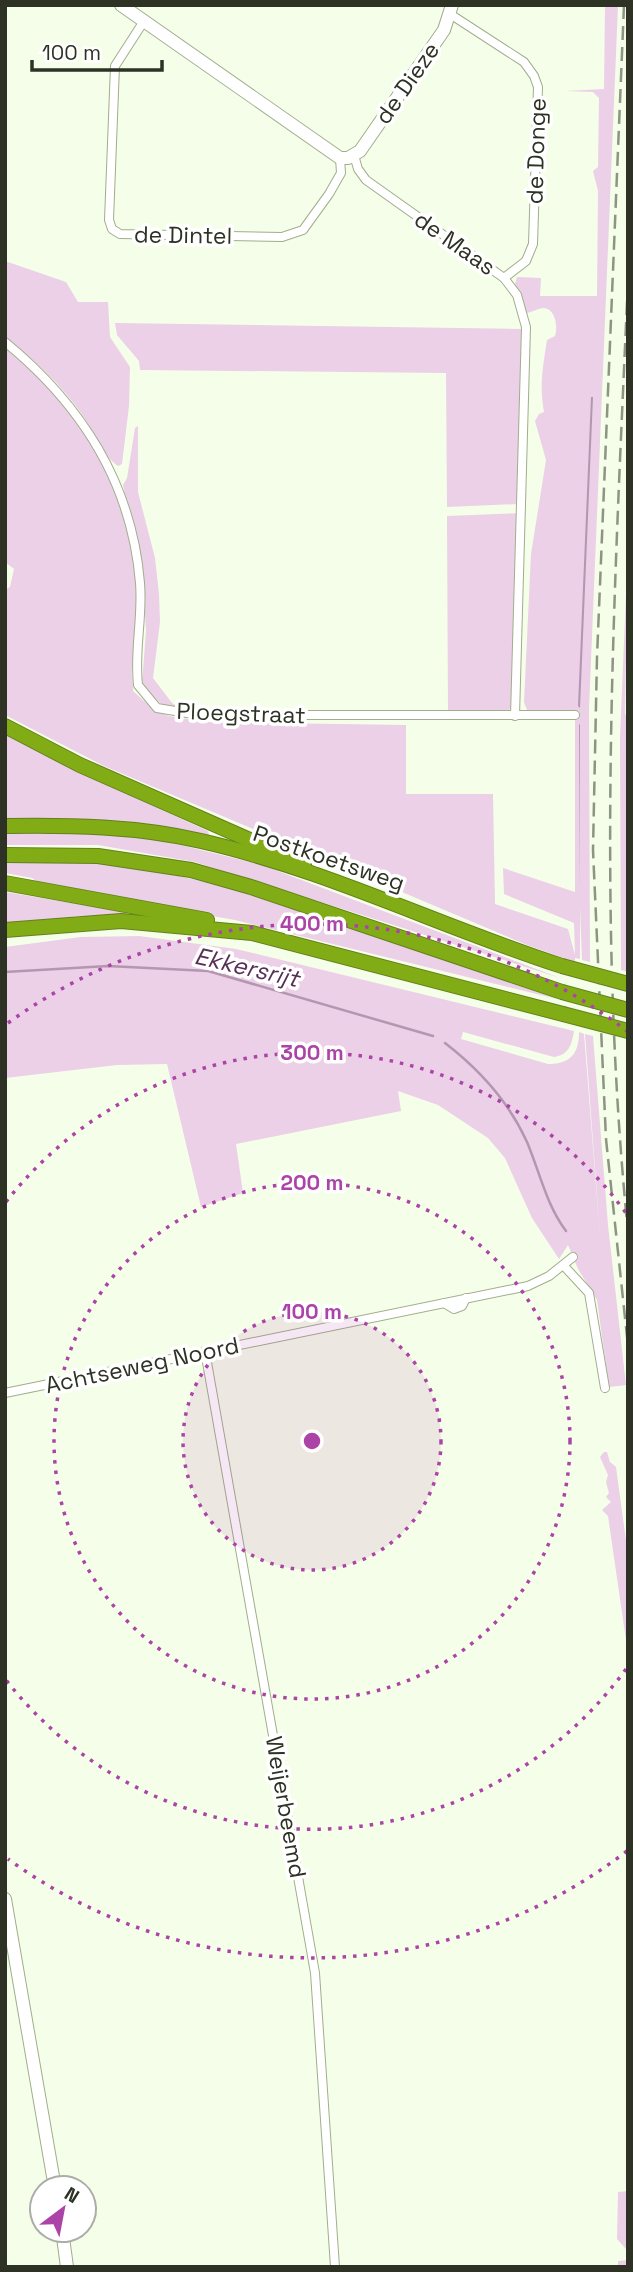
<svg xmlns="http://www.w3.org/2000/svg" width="633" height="2272" font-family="'Space Grotesk',sans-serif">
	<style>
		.green { fill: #ebd0e8 }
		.water { fill: #b496b1 }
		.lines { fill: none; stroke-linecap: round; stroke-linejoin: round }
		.stream { stroke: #b496b1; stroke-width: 2.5 }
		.street-casing { stroke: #a0ae8c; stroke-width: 10 }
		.secondary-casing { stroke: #a0ae8c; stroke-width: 14 }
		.highway-casing { stroke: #64811a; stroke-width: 16 }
		.street { stroke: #fff; stroke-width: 8 }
		.secondary { stroke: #fff; stroke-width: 12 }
		.highway { stroke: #82ac15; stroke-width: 14 }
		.rail { stroke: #8d9483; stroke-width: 2.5; stroke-dasharray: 14 7; stroke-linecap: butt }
		.highway-bridge-casing { stroke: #64811a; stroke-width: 16; stroke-linecap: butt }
		.highway-bridge { stroke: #82ac15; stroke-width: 14 }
		.ring { fill: none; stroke: #ac44a7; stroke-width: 3.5; stroke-dasharray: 3.5 7 }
		.labels { text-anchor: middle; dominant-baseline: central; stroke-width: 7; stroke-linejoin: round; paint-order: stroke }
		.street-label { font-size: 23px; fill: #2d3224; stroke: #fff }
		.water-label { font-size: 24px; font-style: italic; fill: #582f56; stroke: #fff }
		.centre { fill: #ac44a7; stroke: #fff; stroke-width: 3.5 }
		.ring-label { font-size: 21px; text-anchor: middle; font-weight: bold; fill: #ac44a7; stroke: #fff; stroke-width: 7; stroke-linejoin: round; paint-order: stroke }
	</style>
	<rect width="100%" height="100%" fill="#f5fee9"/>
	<g class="green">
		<path d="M 605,5 L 618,5 L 589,709 L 590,962 L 582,960 L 580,907 L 580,959 L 575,958 L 575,962 L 527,945 L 104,766 L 5,715 L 5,590 L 10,587 L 14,569 L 5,562 L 5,346 C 85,411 140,506 138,611 C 138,630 133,650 132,670 C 131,677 134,684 133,691 L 154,710 L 169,716 L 207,722 L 406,725 L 406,794 L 493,794 L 495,904 L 568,929 L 575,955 L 574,923 L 504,894 L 503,868 L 575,892 L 575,713 L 527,710 L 524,702 L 531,554 L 546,460 L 535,421 L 539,414 L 544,412 C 539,385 543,366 547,340 L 555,336 C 558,328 556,309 544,308 C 539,308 532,312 527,313 L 515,284 L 517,277 L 541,278 L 540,296 L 597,296 L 598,191 L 593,171 L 598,167 L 599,98 L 593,92 L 565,91 L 604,89 Z"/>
		<path d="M 5,261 L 66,282 L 78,302 L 108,302 L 110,337 L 130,367 L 129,406 L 122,464 L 118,466 C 102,455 94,432 83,416 C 62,385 34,359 5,337 Z"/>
		<polygon points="115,323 521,329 524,340 518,504 447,507 446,373 140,370 139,361 117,335"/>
		<polygon points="138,426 138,492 155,558 159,594 160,622 153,678 172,703 182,710 161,704 142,684 146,631 143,582 123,485 127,478 135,428"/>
		<polygon points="523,513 512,707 509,710 448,710 447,516"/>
		<polygon points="628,547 625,714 628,717 628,972 621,970 620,737"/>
		<polygon points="5,733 77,771 208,831 209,835 100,821 5,822"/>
		<polygon points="54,831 152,838 262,865 560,978 195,862 98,845 5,845 5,832"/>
		<path d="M 53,860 C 165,864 250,893 354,929 C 422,953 489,976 557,999 L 235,920 L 45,887 L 32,878 L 5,873 L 5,862 Z"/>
		<polygon points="5,892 126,912 130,916 78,916 5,926"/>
		<path d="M 139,936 L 236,949 L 574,1031 C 572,1044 569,1055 554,1057 L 463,1032 L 461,1039 L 548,1064 C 570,1064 579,1054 579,1032 L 584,1034 L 601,1249 L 585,1034 L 593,1036 L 608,1225 L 626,1385 L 609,1387 L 597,1300 L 578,1269 L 568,1245 L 559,1259 L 532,1218 L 505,1158 L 488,1138 L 438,1105 L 398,1091 L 401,1111 L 236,1144 L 243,1193 L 201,1207 L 167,1064 L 117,1065 L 5,1078 L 5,947 L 81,937 Z"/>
		<polygon points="604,1452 607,1452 610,1462 616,1467 628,1555 628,1654 608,1516 602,1510 611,1502 606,1497 609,1493 606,1482 608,1475 600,1457"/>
		<polygon points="628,2191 628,2267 618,2267 618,2261 628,2260 626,2249 617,2239 618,2192"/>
	</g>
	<g class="water">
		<polygon points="591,397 593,397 580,708 578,706"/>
		<polygon points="579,724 580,725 579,891"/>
	</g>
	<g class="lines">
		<g class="stream">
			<polyline points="5,972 108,966 208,971 433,1036"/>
			<path d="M 445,1043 C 480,1070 509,1102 527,1142 C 540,1173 546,1204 566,1231"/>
		</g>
		<g class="street-casing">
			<g id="street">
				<polyline points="450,14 524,62 534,76 538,87 533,244 526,261 504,278"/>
				<polyline points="144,21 115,66 109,220 112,229 120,234 282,237 303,230 329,194 341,173 340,158"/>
				<polyline points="354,155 358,169 366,180 504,278 517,295 526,327 515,716"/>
				<path d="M 5,342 C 81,404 132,484 140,583 C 143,617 134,651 138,685 L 157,708 L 199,715 L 575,715"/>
				<polyline points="564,1266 589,1293 605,1388"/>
				<polyline points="444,1303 454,1309 462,1306 466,1298"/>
				<polyline points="205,1351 315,1973 335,2267"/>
				<polyline points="5,1393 528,1286 549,1276 573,1257"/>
			</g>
		</g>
		<g class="secondary-casing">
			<g id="secondary">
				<polyline points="121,5 340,158 348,158 360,151 444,30 452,5"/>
				<polyline points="5,1899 55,2188"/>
				<polyline points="62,2230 67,2267"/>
			</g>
		</g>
		<g class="highway-casing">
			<g id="highway">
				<polyline points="5,726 80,765 304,864"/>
				<path d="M 5,826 C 70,825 137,826 201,841 C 325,869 441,927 562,966"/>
				<polyline points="5,855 98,856 191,870 251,887 562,992"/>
				<polyline points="5,883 207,920"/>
				<polyline points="5,930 121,921 252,933 563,1014"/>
			</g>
		</g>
		<use href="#street" class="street"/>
		<use href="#secondary" class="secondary"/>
		<use href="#highway" class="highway"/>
		<g class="rail">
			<polyline points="624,5 597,657 593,850 606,1139 628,1346"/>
			<path d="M 628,280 C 614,598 596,914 628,1232"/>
		</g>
		<g class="highway-bridge-casing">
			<g id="highway-bridge">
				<polyline points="562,966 628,984"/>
				<polyline points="562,992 628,1010"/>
				<polyline points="563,1014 628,1031"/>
			</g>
		</g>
		<use href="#highway-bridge" class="highway-bridge"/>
	</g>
	<circle cx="312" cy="1441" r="129" fill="#ac44a7" fill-opacity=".12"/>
	<g class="ring">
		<circle cx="312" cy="1441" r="129"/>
		<circle cx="312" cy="1441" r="258"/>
		<path d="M626 1669A388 388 0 0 1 6 1680M6 1202A388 388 0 0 1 626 1213"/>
		<path d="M627 1851A517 517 0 0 1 8 1859M8 1023A517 517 0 0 1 627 1031"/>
	</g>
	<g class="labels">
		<g class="street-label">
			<text transform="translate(407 83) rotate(-55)">de Dieze</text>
			<text transform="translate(536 151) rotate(-88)">de Donge</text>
			<text transform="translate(183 235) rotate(1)">de Dintel</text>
			<text transform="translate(455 243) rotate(35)">de Maas</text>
			<text transform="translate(241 713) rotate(2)">Ploegstraat</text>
			<text transform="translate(329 858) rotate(19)">Postkoetsweg</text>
			<text transform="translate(142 1365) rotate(-12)">Achtseweg Noord</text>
			<text transform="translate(286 1807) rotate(80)">Weijerbeemd</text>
		</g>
		<g class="water-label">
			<text transform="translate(247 967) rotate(13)">Ekkersrijt</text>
		</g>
	</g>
	<circle cx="312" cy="1441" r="10" class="centre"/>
	<g class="ring-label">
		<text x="312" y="931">400 m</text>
		<text x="312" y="1060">300 m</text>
		<text x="312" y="1190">200 m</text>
		<text x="312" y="1319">100 m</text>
	</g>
	<rect width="633" height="2272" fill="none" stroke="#2d3224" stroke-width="14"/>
	<g transform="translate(63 2209) rotate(32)"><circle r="33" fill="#ffffff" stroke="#abada7" stroke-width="2"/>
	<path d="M0-5L12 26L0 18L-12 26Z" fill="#ac44a7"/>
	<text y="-10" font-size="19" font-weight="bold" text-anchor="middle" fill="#2d3224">N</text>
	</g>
	<path d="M32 60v10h130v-10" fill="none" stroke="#2d3224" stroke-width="3.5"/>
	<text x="42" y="60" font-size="21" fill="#2d3224" stroke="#ffffff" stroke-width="5" paint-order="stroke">100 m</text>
</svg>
